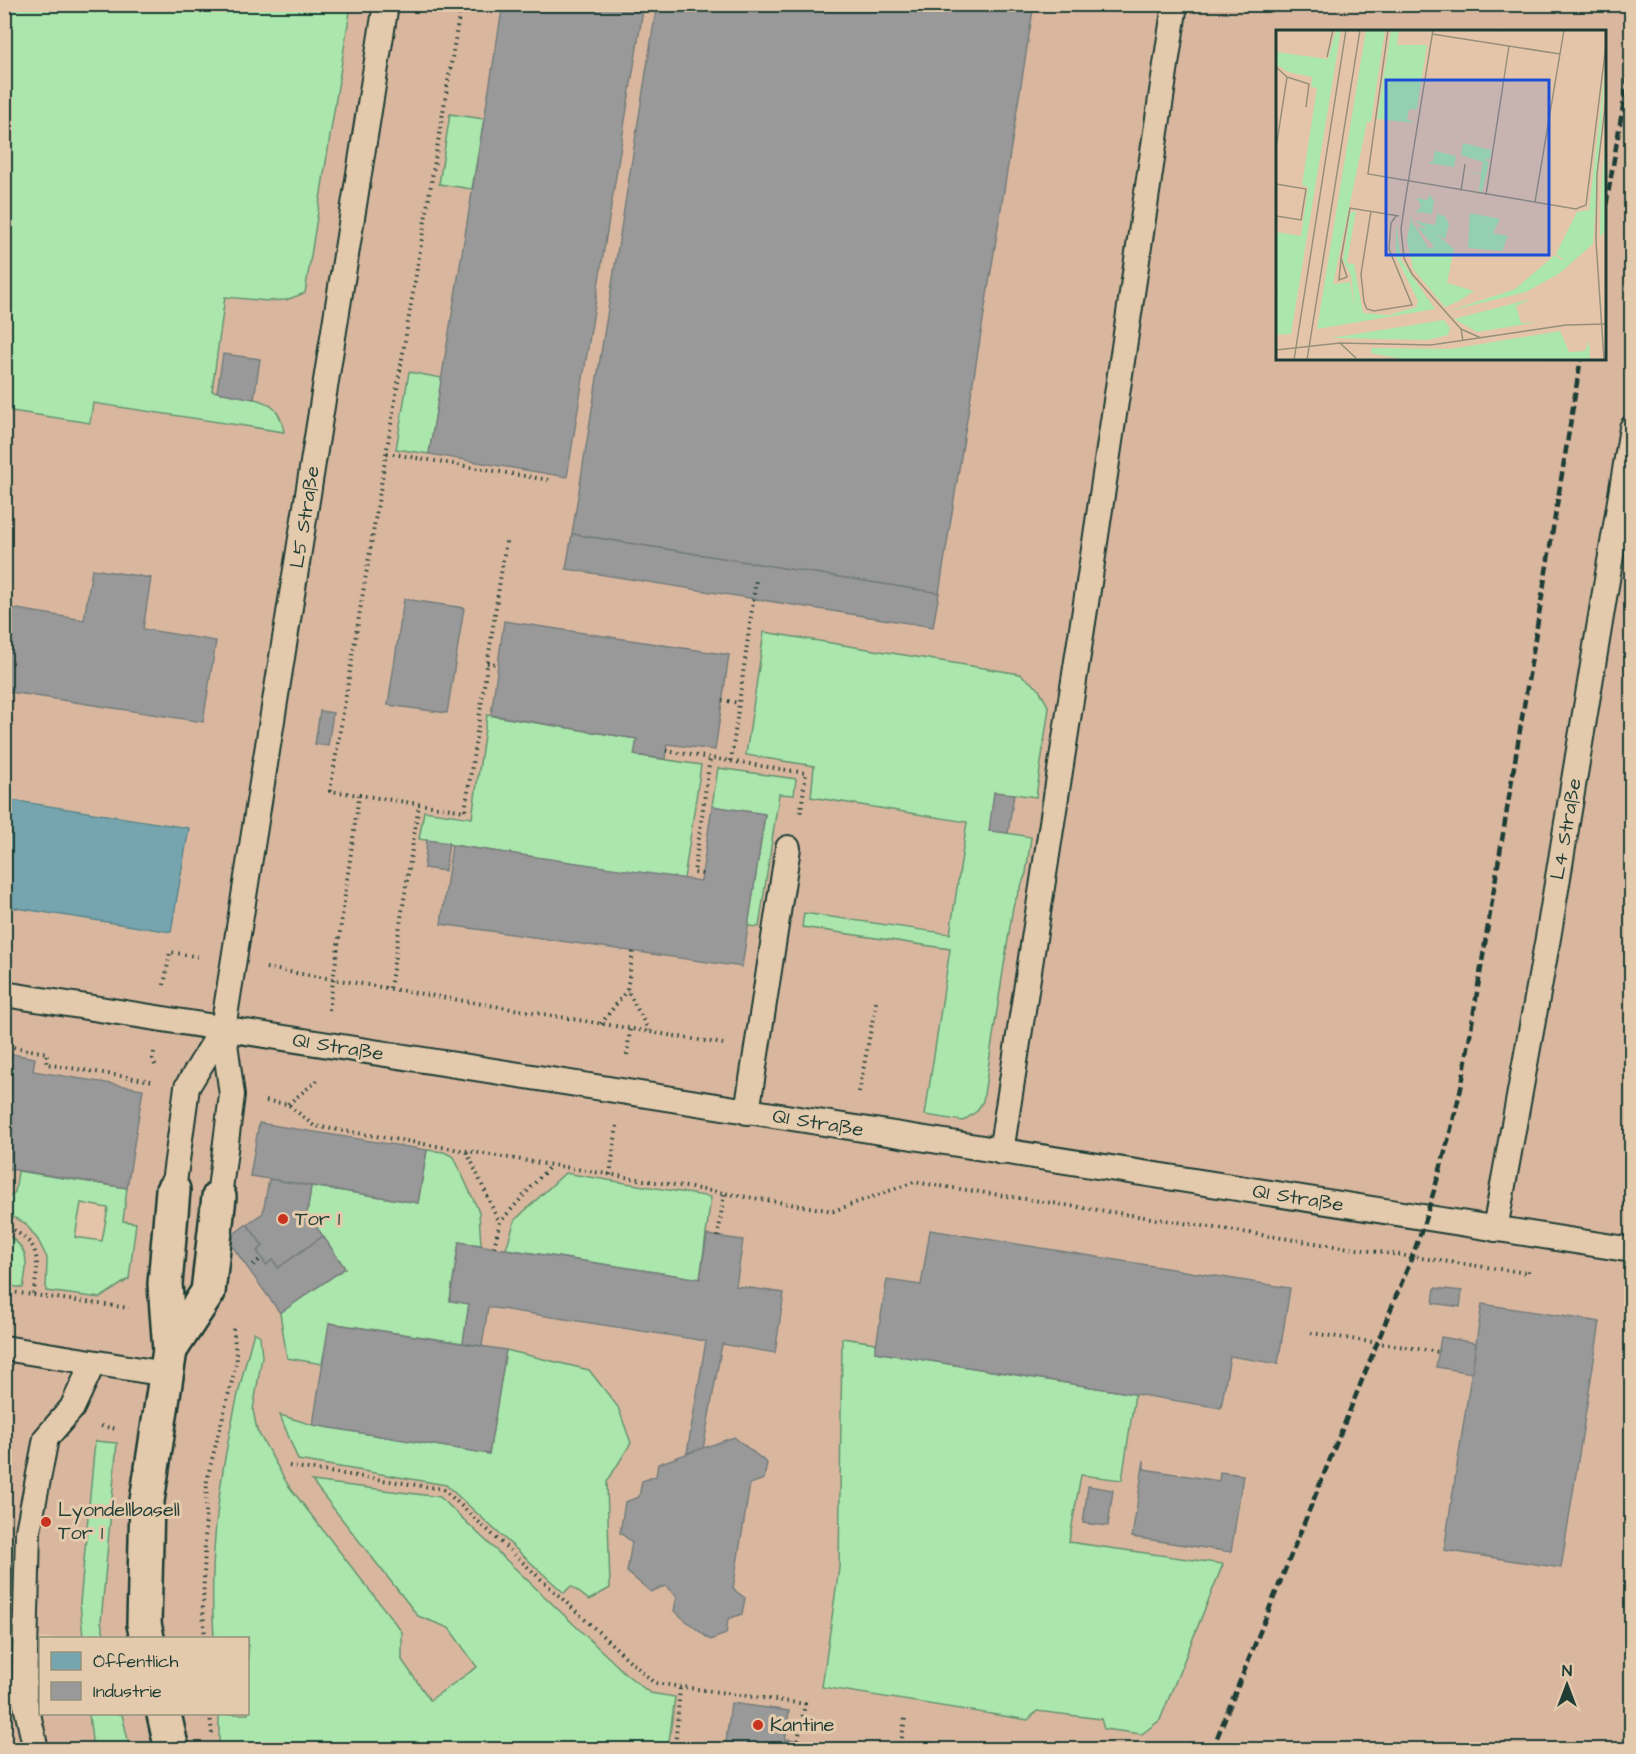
<svg xmlns="http://www.w3.org/2000/svg" width="1636" height="1754" font-family="'Architects Daughter',sans-serif">
	<style>
		.built { fill: #d9b79f; fill-rule: evenodd }
		.green { fill: #abe6ac; stroke: #659270; stroke-width: 1.5; fill-rule: evenodd }
		.public { fill: #76a5af; stroke: #5c868a; stroke-width: 1.5 }
		.industry { fill: #999; stroke: #747d7b; stroke-width: 1.5 }
		.lines { fill: none; stroke-linecap: round; stroke-linejoin: round }
		.service-casing { stroke: #1f3d34; stroke-width: 28 }
		.minor-casing { stroke: #1f3d34; stroke-width: 38 }
		.path { stroke: #1f3d34; stroke-width: 4; stroke-dasharray: 1.5 4.5; stroke-linecap: butt }
		.service { stroke: #e4caac; stroke-width: 24 }
		.minor { stroke: #e4caac; stroke-width: 33 }
		.rail { stroke: #1f3d34; stroke-width: 4.5; stroke-dasharray: 9 4.5; stroke-linecap: butt }
		.poi-dot { fill: #c8321e; stroke: #e4caac; stroke-width: 2 }
		.labels { text-anchor: middle; dominant-baseline: central; stroke-width: 6; stroke-linejoin: round; paint-order: stroke }
		.street-label { font-size: 20px; fill: #1f3d34; stroke: #e4caac }
		.poi-label { font-size: 20px; fill: #1f3d34; stroke: #e4caac; text-anchor: start }
		.inset-road { fill: none; stroke: #968f7a; stroke-width: 1.5 }
		.view { fill: #1d4ed8; fill-opacity: 0.15; stroke: #1d4ed8; stroke-width: 3 }
		.inset-edge { fill: none; stroke: #1f3d34; stroke-width: 3 }
	</style>
	<rect width="100%" height="100%" fill="#e5c5a9"/>
	<filter id="ink" filterUnits="userSpaceOnUse"><feTurbulence type="fractalNoise" baseFrequency=".0167" numOctaves="2"/><feDisplacementMap in="SourceGraphic" scale="12" xChannelSelector="R" yChannelSelector="G"/><feConvolveMatrix kernelMatrix="1 2 1 2 8 2 1 2 1" color-interpolation-filters="sRGB"/></filter>
	<g filter="url(#ink)">
		<path class="built" d="M 351,5 L 1631,5 L 1631,1749 L 614,1749 L 627,1675 L 440,1497 L 313,1481 L 418,1616 L 449,1628 L 477,1667 L 430,1700 L 402,1660 L 402,1632 L 353,1749 L 5,1749 L 4,1213 L 25,1223 L 38,1240 L 47,1258 L 46,1291 L 136,1223 L 123,1221 L 127,1188 L 18,1171 L 15,1192 L 5,1201 L 5,410 L 89,423 L 93,403 L 284,432 L 217,392 L 211,391 L 225,297 L 267,301 L 286,300 L 305,293 ZM 1278,32 L 1604,32 L 1604,358 L 1278,358 ZM 637,739 L 634,755 L 701,765 L 453,845 L 449,843 L 424,811 L 472,818 ZM 746,755 L 1035,797 L 994,792 L 989,831 L 1031,838 L 1026,873 L 1013,907 L 983,1101 L 977,1111 L 963,1121 L 926,1114 L 950,949 L 802,926 L 804,913 L 950,934 L 967,822 L 811,797 L 815,766 ZM 418,1203 L 479,1212 L 481,1244 L 459,1242 L 450,1301 L 438,1340 L 329,1323 L 345,1268 L 323,1236 ZM 40,1638 L 248,1638 L 248,1714 L 40,1714 Z"/>
		<g class="green">
			<path d="M 4,5 L 351,5 L 305,293 L 286,300 L 267,301 L 225,297 L 212,391 C 227,394 261,397 272,407 C 280,413 282,423 284,432 L 93,403 L 90,423 L 5,410 Z"/>
			<polygon points="450,114 484,119 472,189 439,184"/>
			<polygon points="409,372 442,378 429,454 396,449"/>
			<polygon points="764,632 1020,674 1038,688 1049,708 1036,797 1014,794 989,830 1031,837 1026,873 1013,907 983,1101 977,1111 963,1121 925,1115 950,949 802,927 804,913 950,934 967,822 811,797 814,766 746,755"/>
			<polygon points="487,715 637,739 635,755 701,765 684,879 452,845 419,839 424,811 472,818"/>
			<polygon points="718,768 796,779 794,795 779,794 759,927 748,926 765,815 712,806"/>
			<polygon points="427,1150 444,1152 454,1157 479,1212 481,1245 459,1242 450,1300 469,1304 463,1343 330,1323 322,1364 287,1358 280,1313 345,1268 307,1214 311,1186 418,1203"/>
			<path d="M 18,1171 L 127,1188 L 123,1221 L 136,1223 L 129,1279 L 100,1298 L 46,1291 L 47,1258 L 38,1240 L 25,1223 L 5,1213 L 5,1201 L 15,1192 ZM 81,1203 L 108,1208 L 102,1241 L 75,1237 Z"/>
			<polygon points="565,1173 711,1197 700,1279 506,1249 515,1220"/>
			<path d="M 5,1233 C 30,1249 28,1261 23,1288 L 5,1285 Z"/>
			<path d="M 254,1332 L 260,1336 L 262,1357 L 253,1410 L 257,1430 L 288,1485 L 402,1632 L 402,1660 L 430,1700 L 477,1667 L 449,1628 L 418,1616 L 312,1481 L 440,1497 L 627,1675 L 650,1693 L 675,1697 L 668,1749 L 219,1749 L 219,1714 L 248,1714 L 248,1638 L 214,1638 C 207,1535 226,1432 254,1332 Z"/>
			<polygon points="842,1338 876,1343 875,1352 1135,1394 1122,1480 1081,1475 1069,1542 1223,1564 1160,1720 1142,1734 1104,1729 1101,1719 1037,1711 1028,1720 822,1687 839,1568"/>
			<polygon points="506,1350 589,1370 618,1407 631,1443 607,1482 610,1588 589,1600 571,1586 564,1593 446,1485 298,1460 280,1415 313,1425 489,1454"/>
			<polygon points="95,1441 117,1443 101,1622 105,1638 83,1638 80,1603"/>
			<polygon points="89,1714 122,1714 130,1749 93,1749"/>
		</g>
		<polygon class="public" points="4,799 189,828 171,932 4,906"/>
		<g class="industry">
			<polygon points="503,4 644,4 567,477 429,454"/>
			<polygon points="657,4 1034,4 939,593 572,534"/>
			<polygon points="223,354 260,359 254,399 217,392"/>
			<polygon points="572,534 939,593 933,627 566,569"/>
			<polygon points="92,569 151,578 143,629 216,641 203,722 4,691 4,607 84,620"/>
			<polygon points="404,599 464,608 447,713 388,705"/>
			<polygon points="504,621 729,655 715,750 667,744 665,759 634,755 637,739 491,715"/>
			<polygon points="320,711 333,713 328,746 315,744"/>
			<polygon points="994,792 1014,794 1008,833 989,831"/>
			<polygon points="712,806 765,814 742,967 441,924 452,845 701,881"/>
			<polygon points="427,840 449,843 445,871 424,868"/>
			<polygon points="12,1054 35,1058 33,1071 143,1089 127,1188 4,1168 4,1066 9,1067"/>
			<polygon points="259,1123 427,1150 418,1203 250,1176"/>
			<polygon points="269,1179 311,1186 307,1214 323,1236 278,1268 273,1260 266,1265 257,1251 263,1246 247,1224 263,1213"/>
			<polygon points="247,1224 263,1246 257,1251 266,1265 273,1260 278,1268 323,1236 345,1268 280,1313 227,1239"/>
			<polygon points="930,1230 1290,1288 1278,1364 1230,1356 1221,1408 875,1352 887,1280 921,1285"/>
			<polygon points="707,1235 743,1240 736,1286 784,1293 775,1353 722,1344 703,1449 687,1453 706,1341 488,1307 482,1346 463,1343 469,1304 450,1301 459,1242 700,1279"/>
			<polygon points="1435,1288 1462,1291 1460,1307 1433,1303"/>
			<polygon points="1482,1304 1600,1322 1561,1568 1444,1550"/>
			<polygon points="329,1323 506,1350 489,1454 313,1425"/>
			<polygon points="1441,1337 1476,1343 1472,1373 1436,1367"/>
			<polygon points="734,1437 767,1463 764,1479 750,1484 733,1589 745,1598 742,1614 728,1619 726,1634 710,1640 674,1611 677,1596 665,1586 651,1592 627,1572 632,1542 620,1533 625,1502 639,1497 642,1481 656,1476 658,1464"/>
			<polygon points="1144,1460 1144,1469 1219,1481 1220,1472 1243,1475 1231,1552 1132,1537"/>
			<polygon points="1088,1486 1113,1490 1108,1526 1083,1523"/>
			<polygon points="731,1703 789,1711 784,1750 725,1750"/>
			<polygon points="785,1739 809,1742 808,1750 784,1750"/>
			<polygon points="809,1742 852,1750 808,1750"/>
		</g>
		<g class="lines">
			<g class="service-casing">
				<g id="service">
					<polyline points="4,994 1632,1250"/>
					<polyline points="747,1112 788,848"/>
					<polyline points="1001,1152 1086,603 1175,4"/>
					<polyline points="173,1190 187,1087 223,1028"/>
					<polyline points="219,1197 232,1095 223,1028 386,4"/>
					<polyline points="1495,1229 1548,938 1632,428"/>
					<polyline points="4,1348 166,1374"/>
					<polyline points="36,1750 24,1696 28,1531 46,1438 72,1408 93,1363"/>
				</g>
			</g>
			<g class="minor-casing">
				<g id="minor">
					<polyline points="170,1350 208,1292 219,1197"/>
					<polyline points="147,1638 144,1624 147,1501 170,1350 165,1284 173,1190"/>
					<polyline points="164,1714 172,1750"/>
				</g>
			</g>
			<g class="path">
				<polyline points="387,453 549,480"/>
				<polyline points="487,663 498,664"/>
				<polyline points="722,700 739,703"/>
				<polyline points="666,751 806,773 800,817"/>
				<polyline points="731,761 756,580"/>
				<polyline points="359,795 465,811 506,541"/>
				<polyline points="702,874 694,873 710,758"/>
				<polyline points="633,952 627,990 649,1031"/>
				<polyline points="266,968 723,1044"/>
				<polyline points="164,985 170,952 200,957"/>
				<polyline points="390,988 419,804"/>
				<polyline points="329,1010 359,795 330,791 461,4"/>
				<polyline points="601,1024 627,990"/>
				<polyline points="154,1052 153,1059 156,1068"/>
				<polyline points="627,1055 630,1029"/>
				<polyline points="4,1057 7,1046 47,1053 46,1064 152,1081"/>
				<polyline points="859,1092 876,1002"/>
				<polyline points="266,1101 288,1104 314,1126 833,1211 914,1182 1328,1245 1528,1273 1528,1270"/>
				<polyline points="288,1104 318,1080"/>
				<polyline points="467,1152 499,1222"/>
				<polyline points="4,1172 6,1168"/>
				<polyline points="610,1175 617,1125"/>
				<path d="M 4,1223 C 13,1230 24,1236 31,1244 C 41,1258 36,1280 33,1295"/>
				<polyline points="718,1237 724,1193"/>
				<polyline points="494,1247 500,1222 550,1166"/>
				<polyline points="253,1265 262,1258"/>
				<polyline points="4,1291 129,1308"/>
				<polyline points="1311,1333 1439,1352"/>
				<polyline points="101,1426 117,1429"/>
				<polyline points="289,1466 443,1489 654,1683 805,1704 796,1750"/>
				<polyline points="205,1638 203,1608 207,1479 237,1361 233,1328"/>
				<polyline points="210,1714 212,1734"/>
				<polyline points="675,1750 680,1688"/>
				<polyline points="900,1750 905,1718"/>
			</g>
			<use href="#service" class="service"/>
			<use href="#minor" class="minor"/>
			<g class="rail">
				<polyline points="1604,218 1632,53"/>
				<path d="M 1212,1750 L 1412,1257 C 1433,1200 1448,1143 1462,1084 L 1581,358"/>
				<polyline points="1629,1750 1632,1746"/>
			</g>
		</g>
	</g>
	<g class="poi-dot">
		<circle cx="283" cy="1219" r="6"/>
		<circle cx="46" cy="1522" r="6"/>
		<circle cx="758" cy="1725" r="6"/>
	</g>
	<g class="labels">
		<g class="street-label">
			<text transform="translate(305 517) rotate(-81)">L5 Straße</text>
			<text transform="translate(1566 829) rotate(-80)">L4 Straße</text>
			<text transform="translate(338 1047) rotate(9)">Q1 Straße</text>
			<text transform="translate(818 1123) rotate(9)">Q1 Straße</text>
			<text transform="translate(1298 1198) rotate(9)">Q1 Straße</text>
		</g>
		<g class="poi-label">
			<text x="295" y="1219">Tor 1</text>
			<text x="58" y="1510">Lyondellbasell<tspan x="58" dy="23">Tor 1</tspan></text>
			<text x="770" y="1725">Kantine</text>
		</g>
	</g>
	<g transform="translate(1276 30)">
		<rect width="330" height="330" fill="#e5c5a9"/>
		<path d="M 60,0 L 65,0 L 15,304 L 0,305 L 0,202 L 25,206 L 32,157 L 26,155 L 41,58 L 35,57 L 36,47 L 12,42 L 0,34 L 0,22 L 52,29 ZM 90,0 L 109,0 L 95,92 L 91,92 L 57,254 L 74,252 L 79,280 L 75,246 L 67,230 L 74,183 L 80,181 L 71,233 L 78,234 L 87,283 L 113,285 L 140,277 L 142,271 L 120,227 L 120,193 L 125,230 L 159,279 L 41,299 ZM 115,0 L 123,0 L 121,15 L 151,15 L 141,79 L 133,80 L 131,89 L 139,93 L 101,89 ZM 330,31 L 317,214 L 284,243 L 250,262 L 173,281 L 239,259 L 279,225 L 285,230 L 287,229 L 280,224 L 301,182 L 313,180 ZM 330,104 L 330,200 L 324,207 L 325,160 ZM 187,113 L 215,120 L 214,129 L 209,129 L 213,133 L 206,162 L 203,161 L 205,144 L 190,142 L 205,143 L 207,132 L 185,125 ZM 159,121 L 180,126 L 178,137 L 152,133 L 157,131 ZM 153,164 L 158,171 L 156,184 L 143,182 L 139,185 L 145,176 L 141,168 L 152,170 ZM 136,183 L 136,192 L 153,219 L 158,216 L 141,197 L 154,199 L 178,219 L 171,253 L 198,261 L 183,271 L 169,277 L 137,239 L 131,210 ZM 194,183 L 224,189 L 217,203 L 232,206 L 226,221 L 192,218 ZM 161,184 L 169,186 L 173,194 L 169,209 L 138,191 L 159,195 ZM 255,269 L 240,276 L 245,293 L 262,292 L 201,302 L 178,289 ZM 168,290 L 174,298 L 172,305 L 152,310 L 55,308 ZM 284,301 L 293,322 L 309,321 L 313,311 L 314,330 L 132,330 L 95,323 L 96,318 L 175,319 Z" fill="#abe6ac"/>
		<path class="inset-road" d="M 112,0 L 92,144 L 300,179 L 310,175 L 330,15M 156,4 L 284,24M 51,27 L 57,0M 0,37 L 11,47 L 0,118M 11,47 L 33,54 L 30,77M 132,152 L 125,199 L 128,228 L 136,244 L 185,299 L 187,311M 0,154 L 30,159 L 25,190 L 0,186M 185,161 L 189,134M 210,165 L 233,16M 259,172 L 288,0M 95,181 L 85,244 L 88,272 L 91,279 L 98,281 L 136,275 L 113,219 L 115,193 L 120,186M 127,184 L 157,0M 65,228 L 63,250 L 71,247 L 65,228 L 74,178 L 123,186M 185,299 L 205,308M 64,313 L 80,328M 0,320 L 64,313 L 155,315 L 290,295 L 330,294M 18,330 L 70,0M 31,330 L 84,0M 328,330 L 320,211 L 321,144 L 330,69"/>
		<path class="view" d="M 110,50 L 273,50 L 273,225 L 110,225 Z"/>
		<rect width="330" height="330" class="inset-edge"/>
	</g>
	<rect width="1636" height="1754" fill="none" stroke="#e4caac" stroke-width="24"/>
	<rect x="12" y="12" width="1612" height="1730" fill="none" stroke="#1f3d34" stroke-width="2" filter="url(#ink)"/>
	<rect x="39" y="1637" width="210" height="78" fill="#e4caac" stroke="#95927c" stroke-width="1.5"/>
	<rect x="51" y="1652" width="30" height="18" fill="#76a5af" stroke="#95927c" stroke-width="1.5"/>
	<text x="93" y="1667" font-size="18" fill="#1f3d34">Öffentlich</text>
	<rect x="51" y="1682" width="30" height="18" fill="#999999" stroke="#95927c" stroke-width="1.5"/>
	<text x="93" y="1697" font-size="18" fill="#1f3d34">Industrie</text>
	<g transform="translate(1567 1685)" stroke="#e4caac" stroke-width="4.5" paint-order="stroke">
	<path d="M0-4.5L10 22L0 15L-10 22Z" fill="#1f3d34"/>
	<text y="-9" font-size="16" font-weight="bold" text-anchor="middle" fill="#1f3d34">N</text>
	</g>
</svg>
